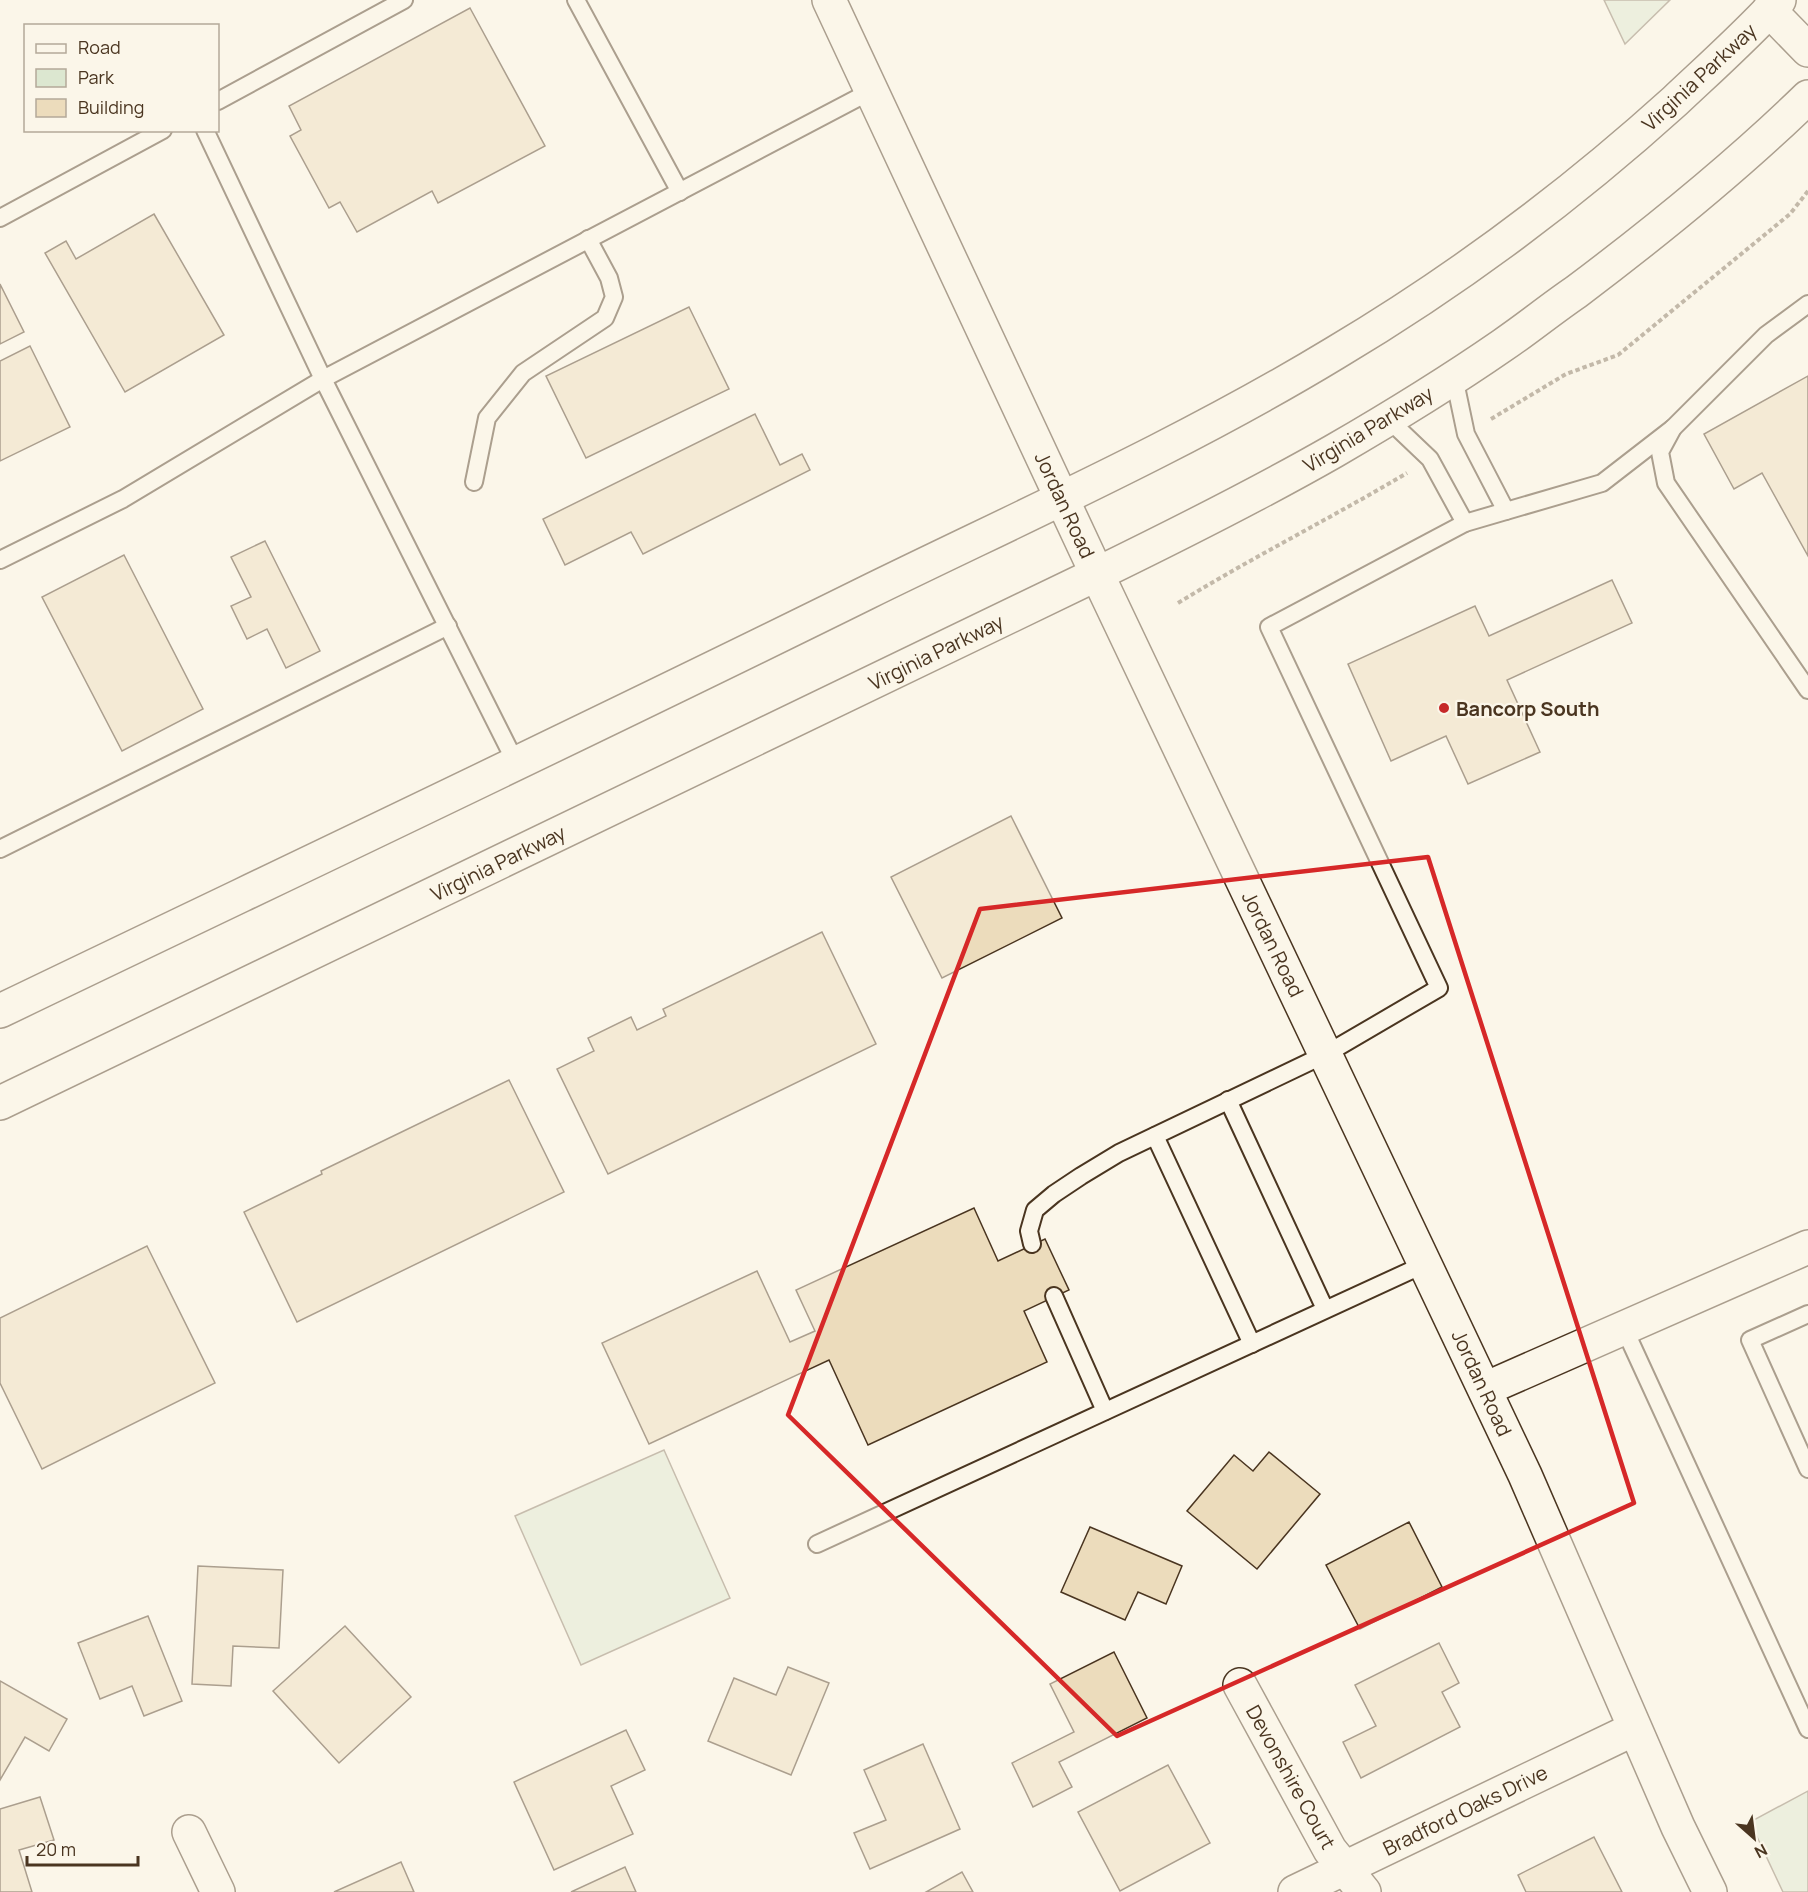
<svg xmlns="http://www.w3.org/2000/svg" width="1808" height="1892" font-family="Manrope,sans-serif">
	<style>
		.green { fill: #dce7d0; stroke: #887966; stroke-width: 1.5 }
		.building { fill: #ecdcbc; stroke: #4a3520; stroke-width: 1.5 }
		.lines { fill: none; stroke-linecap: round; stroke-linejoin: round }
		.service-casing { stroke: #4a3520; stroke-width: 20 }
		.minor-casing { stroke: #4a3520; stroke-width: 36 }
		.tertiary-casing { stroke: #4a3520; stroke-width: 36 }
		.secondary-casing { stroke: #4a3520; stroke-width: 36 }
		.path { stroke: #7f6f5c; stroke-width: 4; stroke-dasharray: 4.5 3; stroke-linecap: butt }
		.service { stroke: #fbf6e9; stroke-width: 16 }
		.minor { stroke: #fbf6e9; stroke-width: 33 }
		.tertiary { stroke: #fbf6e9; stroke-width: 33 }
		.secondary { stroke: #fbf6e9; stroke-width: 33 }
		.marked { fill: none; stroke: #d62828; stroke-width: 4.5; stroke-linejoin: round }
		.poi-dot { fill: #c62828; stroke: #fbf6e9; stroke-width: 2 }
		.labels { text-anchor: middle; dominant-baseline: central; stroke-width: 4.5; stroke-linejoin: round; paint-order: stroke }
		.street-label { font-size: 20px; fill: #4a3520; stroke: #fbf6e9 }
		.poi-label { font-size: 20px; font-weight: bold; fill: #4a3520; stroke: #fbf6e9; text-anchor: start }
	</style>
	<rect width="100%" height="100%" fill="#fbf6e9"/>
	<g class="green">
		<polygon points="1604,0 1670,0 1625,44"/>
		<polygon points="664,1450 730,1598 581,1665 515,1516"/>
		<polygon points="1808,1791 1808,1892 1783,1892 1750,1822"/>
	</g>
	<g class="building">
		<polygon points="470,8 545,146 438,203 432,191 357,232 340,202 329,208 290,136 301,130 289,106"/>
		<polygon points="154,214 224,335 125,392 45,253 66,241 76,259"/>
		<polygon points="0,284 24,332 0,344"/>
		<polygon points="689,307 729,389 586,458 546,376"/>
		<polygon points="30,346 70,427 0,461 0,361"/>
		<polygon points="1808,376 1808,556 1762,473 1734,489 1704,434"/>
		<polygon points="755,414 780,465 802,454 810,470 643,554 631,532 565,565 543,519"/>
		<polygon points="265,541 320,651 286,668 267,629 247,639 231,606 251,597 231,557"/>
		<polygon points="124,555 203,709 122,751 42,597"/>
		<polygon points="1612,580 1632,623 1507,680 1540,752 1468,784 1446,736 1391,761 1348,664 1475,606 1489,636"/>
		<polygon points="1011,816 1062,918 942,978 891,877"/>
		<polygon points="822,932 876,1044 608,1174 557,1069 594,1051 588,1038 631,1017 637,1030 666,1016 663,1009"/>
		<polygon points="509,1080 564,1192 297,1322 244,1212 322,1174 321,1171"/>
		<polygon points="974,1208 998,1261 1045,1239 1069,1290 1024,1311 1047,1362 868,1445 829,1360 649,1444 602,1343 757,1271 790,1342 815,1331 796,1290"/>
		<polygon points="147,1246 215,1383 42,1469 0,1383 0,1318"/>
		<polygon points="1269,1452 1320,1494 1257,1569 1187,1511 1234,1455 1253,1471"/>
		<polygon points="1409,1522 1442,1587 1360,1629 1326,1565"/>
		<polygon points="1090,1527 1182,1566 1166,1604 1138,1592 1125,1620 1061,1592"/>
		<polygon points="198,1566 283,1570 279,1648 233,1646 231,1686 192,1684"/>
		<polygon points="148,1616 182,1701 144,1716 132,1686 100,1699 78,1643"/>
		<polygon points="345,1626 411,1697 339,1763 273,1691"/>
		<polygon points="1439,1643 1459,1683 1442,1692 1460,1727 1361,1778 1343,1742 1376,1726 1355,1685"/>
		<polygon points="1114,1652 1147,1718 1059,1762 1072,1787 1033,1807 1012,1763 1074,1732 1050,1684"/>
		<polygon points="788,1667 829,1683 791,1775 708,1741 734,1678 776,1695"/>
		<polygon points="0,1681 67,1719 49,1751 25,1737 0,1780"/>
		<polygon points="626,1730 645,1770 611,1786 633,1834 554,1870 514,1782"/>
		<polygon points="923,1744 960,1829 870,1869 854,1833 886,1820 864,1770"/>
		<polygon points="1168,1765 1210,1843 1120,1891 1078,1812"/>
		<polygon points="40,1797 54,1840 19,1850 32,1892 0,1892 0,1809"/>
		<polygon points="1594,1837 1622,1892 1526,1892 1518,1875"/>
		<polygon points="401,1862 414,1892 334,1892"/>
		<polygon points="625,1867 636,1892 571,1892"/>
		<polygon points="962,1872 973,1892 926,1892"/>
	</g>
	<g class="lines">
		<g class="service-casing">
			<g id="service">
				<polyline points="576,0 680,192"/>
				<polyline points="218,101 404,0"/>
				<polyline points="205,130 323,379 871,91"/>
				<polyline points="0,218 163,130"/>
				<polyline points="1808,304 1766,335 1673,428 1660,452 1666,483 1808,690"/>
				<polyline points="1454,377 1466,434 1506,511"/>
				<polyline points="1388,419 1430,459 1465,523"/>
				<polyline points="474,482 487,418 523,373 605,318 614,297 609,278 588,239"/>
				<polyline points="0,560 123,499 323,379 516,763"/>
				<polyline points="0,849 448,626"/>
				<polyline points="1228,1100 1325,1309"/>
				<polyline points="1155,1136 1252,1344"/>
				<polyline points="1032,1244 1029,1231 1035,1210 1054,1194 1081,1176 1119,1153 1326,1054 1439,988 1269,627 1465,523 1602,483 1673,428"/>
				<polyline points="1054,1296 1105,1411"/>
				<polyline points="1808,1314 1750,1340 1808,1469"/>
				<polyline points="1624,1328 1808,1729"/>
				<polyline points="817,1544 1425,1264"/>
			</g>
		</g>
		<g class="minor-casing">
			<g id="minor">
				<polyline points="1769,10 1808,50"/>
				<polyline points="1485,1389 1808,1247"/>
				<polyline points="1240,1685 1330,1850 1364,1892"/>
				<polyline points="189,1832 218,1892"/>
				<polyline points="1295,1892 1634,1729"/>
			</g>
		</g>
		<g class="tertiary-casing">
			<polyline id="tertiary" points="829,0 1097,574 1525,1475 1678,1827 1710,1892"/>
		</g>
		<g class="secondary-casing">
			<g id="secondary">
				<path d="M 0,1011 C 289,872 579,735 866,593 C 1023,516 1185,444 1335,353 C 1456,281 1570,196 1675,101 C 1710,68 1746,36 1779,0"/>
				<path d="M 0,1103 L 1097,574 C 1177,535 1257,495 1334,451 C 1391,418 1448,383 1503,345 C 1528,328 1551,309 1576,292 C 1657,231 1735,168 1808,97"/>
			</g>
		</g>
		<g class="path">
			<polyline points="1491,419 1566,374 1618,355 1790,214 1808,191"/>
			<path d="M 1178,603 C 1253,557 1331,518 1407,473"/>
		</g>
		<use href="#service" class="service"/>
		<use href="#minor" class="minor"/>
		<use href="#tertiary" class="tertiary"/>
		<use href="#secondary" class="secondary"/>
	</g>
	<path d="M0 0H1808V1892H0ZM 1428,857 L 1634,1503 L 1117,1736 L 788,1415 L 980,909 Z" fill="#fbf6e9" fill-opacity=".55" fill-rule="evenodd"/>
	<path class="marked" d="M 1428,857 L 1634,1503 L 1117,1736 L 788,1415 L 980,909 Z"/>
	<circle class="poi-dot" cx="1444" cy="708" r="6"/>
	<g class="labels">
		<g class="street-label">
			<text transform="translate(1699 77) rotate(-43)">Virginia Parkway</text>
			<text transform="translate(1368 429) rotate(-31)">Virginia Parkway</text>
			<text transform="translate(1065 505) rotate(65)">Jordan Road</text>
			<text transform="translate(936 652) rotate(-26)">Virginia Parkway</text>
			<text transform="translate(498 863) rotate(-26)">Virginia Parkway</text>
			<text transform="translate(1273 944) rotate(64)">Jordan Road</text>
			<text transform="translate(1482 1383) rotate(65)">Jordan Road</text>
			<text transform="translate(1291 1777) rotate(61)">Devonshire Court</text>
			<text transform="translate(1465 1810) rotate(-26)">Bradford Oaks Drive</text>
		</g>
		<g class="poi-label">
			<text x="1456" y="708">Bancorp South</text>
		</g>
	</g>
	<rect x="24" y="24" width="195" height="108" fill="#fbf6e9" stroke="#b4a999" stroke-width="1.5"/>
	<rect x="36" y="44" width="30" height="9" fill="#fbf6e9" stroke="#b4a999" stroke-width="1.5"/>
	<text x="78" y="54" font-size="18" fill="#4a3520">Road</text>
	<rect x="36" y="69" width="30" height="18" fill="#dce7d0" stroke="#b4a999" stroke-width="1.5"/>
	<text x="78" y="84" font-size="18" fill="#4a3520">Park</text>
	<rect x="36" y="99" width="30" height="18" fill="#ecdcbc" stroke="#b4a999" stroke-width="1.5"/>
	<text x="78" y="114" font-size="18" fill="#4a3520">Building</text>
	<g transform="translate(1754 1838) rotate(152)" stroke="#fbf6e9" stroke-width="4.5" paint-order="stroke">
	<path d="M0-4.5L10 22L0 15L-10 22Z" fill="#4a3520"/>
	<text y="-9" font-size="16" font-weight="bold" text-anchor="middle" fill="#4a3520">N</text>
	</g>
	<path d="M27 1856v9h111v-9" fill="none" stroke="#4a3520" stroke-width="3"/>
	<text x="36" y="1856" font-size="18" fill="#4a3520" stroke="#fbf6e9" stroke-width="4.5" paint-order="stroke">20 m</text>
</svg>
